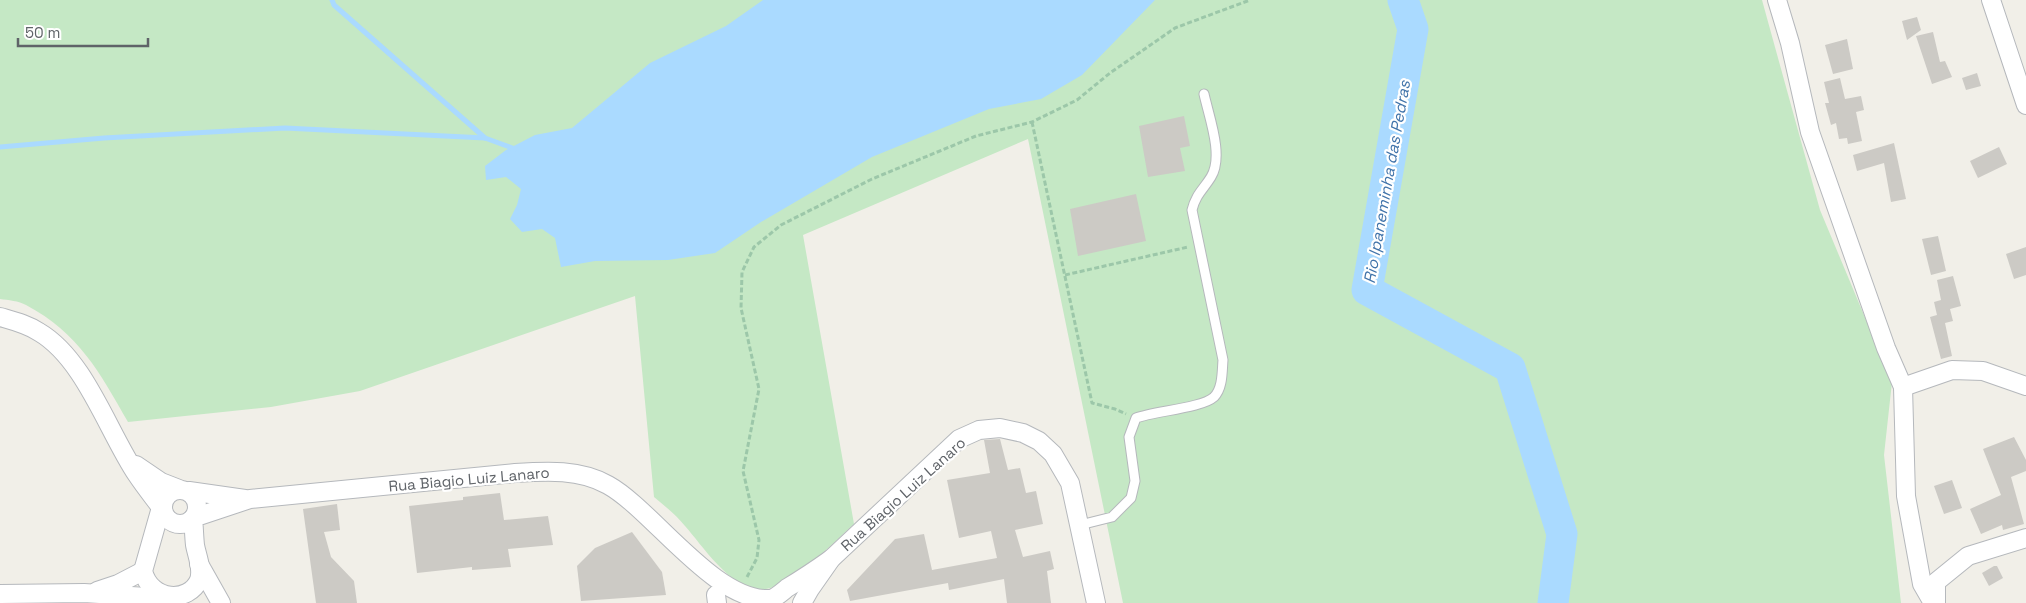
<svg xmlns="http://www.w3.org/2000/svg" width="2026" height="603" font-family="'Space Grotesk',sans-serif">
	<style>
		.green { fill: #c5e8c5 }
		.water { fill: #aadaff }
		.lines { fill: none; stroke-linecap: round; stroke-linejoin: round }
		.stream { stroke: #aadaff; stroke-width: 5 }
		.river { stroke: #aadaff; stroke-width: 31 }
		.building { fill: #cccac5 }
		.lane-casing { stroke: #b5b8bc; stroke-width: 11 }
		.street-casing { stroke: #b5b8bc; stroke-width: 20 }
		.path { stroke: #9cc7a9; stroke-width: 3; stroke-dasharray: 5 2.5; stroke-linecap: butt }
		.lane { stroke: #fff; stroke-width: 9 }
		.street { stroke: #fff; stroke-width: 18 }
		.labels { text-anchor: middle; dominant-baseline: central; stroke-width: 4.5; stroke-linejoin: round; paint-order: stroke }
		.street-label { font-size: 15px; fill: #5f6368; stroke: #fff }
		.water-label { font-size: 16px; font-style: italic; fill: #4174aa; stroke: #fff }
	</style>
	<rect width="100%" height="100%" fill="#f1efe8"/>
	<path class="green" d="M 0,0 L 1762,0 L 1820,210 L 1892,382 L 1884,455 L 1901,603 L 1123,603 L 1028,139 L 803,235 L 854,524 C 833,543 794,584 766,589 C 734,595 703,546 685,526 C 676,515 665,506 654,497 L 635,296 L 360,391 L 271,407 L 128,422 C 100,373 79,333 26,305 C 19,301 8,300 0,299 Z"/>
	<polygon class="water" points="763,0 1155,0 1082,75 1041,99 989,109 872,157 761,222 715,253 668,260 595,261 561,267 555,238 542,229 522,232 510,219 517,205 521,189 506,177 486,180 485,166 506,150 535,135 572,128 650,63 726,26"/>
	<g class="lines">
		<g class="stream">
			<polyline points="332,0 334,5 485,138"/>
			<polyline points="0,147 104,138 285,128 485,138 515,149"/>
		</g>
		<polyline class="river" points="1403,0 1413,29 1367,290 1510,368 1562,534 1553,603"/>
	</g>
	<g class="building">
		<polygon points="1917,17 1921,30 1907,40 1902,21"/>
		<polygon points="1933,32 1940,62 1945,61 1952,77 1932,84 1916,36"/>
		<polygon points="1847,39 1853,69 1833,74 1825,45"/>
		<polygon points="1977,73 1981,86 1966,90 1962,78"/>
		<polygon points="1840,78 1845,99 1861,96 1864,110 1856,112 1862,141 1848,144 1847,138 1839,139 1836,123 1831,125 1825,103 1829,103 1824,82"/>
		<polygon points="1184,116 1190,146 1180,148 1185,171 1148,177 1139,126"/>
		<polygon points="1894,143 1906,199 1891,202 1884,163 1857,171 1853,155"/>
		<polygon points="1999,147 2007,164 1978,178 1970,161"/>
		<polygon points="1136,194 1146,241 1078,256 1070,209"/>
		<polygon points="1938,236 1946,271 1931,275 1922,239"/>
		<polygon points="2026,247 2026,275 2014,279 2006,254"/>
		<polygon points="1953,276 1961,306 1950,309 1953,321 1945,323 1952,356 1941,359 1930,317 1937,315 1934,302 1941,300 1937,280"/>
		<polygon points="2014,437 2026,460 2026,471 2011,477 2024,524 2003,530 2002,525 1981,534 1970,509 2001,495 1983,449"/>
		<polygon points="1000,439 1008,470 1020,468 1026,493 1036,491 1043,524 1015,530 1023,557 1050,551 1054,569 1047,571 1051,603 1007,603 1004,579 949,590 948,583 850,601 847,590 895,539 924,534 932,570 997,558 991,531 959,538 947,480 990,473 984,440"/>
		<polygon points="1952,480 1962,508 1944,514 1934,486"/>
		<polygon points="500,493 504,520 548,516 553,545 508,549 511,567 472,570 472,567 417,573 409,506 463,500 463,497"/>
		<polygon points="337,504 340,530 324,532 331,557 354,581 357,603 316,603 303,509"/>
		<polygon points="632,532 662,572 666,595 581,601 577,566 595,548"/>
		<polygon points="1994,566 1997,566 2003,578 1989,586 1982,573"/>
	</g>
	<g class="lines">
		<g class="lane-casing">
			<path id="lane" d="M 1080,525 L 1112,517 L 1131,498 L 1135,481 L 1129,437 L 1136,418 C 1155,411 1202,408 1214,397 C 1223,388 1222,371 1223,360 L 1192,210 C 1196,194 1203,190 1211,177 C 1224,156 1209,117 1204,94"/>
		</g>
		<g class="street-casing">
			<g id="street">
				<polyline points="1777,0 1790,43 1810,132 1886,348 1903,387 1906,496 1922,584 1933,603"/>
				<polyline points="1991,0 2026,105"/>
				<path d="M 0,317 C 14,321 27,324 39,332 C 85,359 108,432 137,475 C 145,487 154,498 162,509"/>
				<polyline points="1903,387 1952,370 1983,371 2026,386"/>
				<polyline points="136,465 161,482 179,489"/>
				<circle cx="180" cy="507" r="17"/>
				<polyline points="189,491 245,499"/>
				<path d="M 162,504 L 143,571 C 151,602 189,603 199,580 C 203,569 197,556 195,545 C 194,536 194,527 193,518 L 250,499 L 515,473 C 547,471 580,469 608,485 C 653,510 715,603 771,599 C 777,597 782,592 787,588 C 802,579 817,569 831,559"/>
				<polyline points="199,564 221,603"/>
				<polyline points="97,591 118,584 143,571"/>
				<polyline points="0,594 84,593 162,598"/>
				<polyline points="716,595 717,603"/>
				<polyline points="802,603 810,589 831,559 959,439 979,430 1000,428 1023,433 1039,441 1053,454 1070,483 1096,603"/>
				<polyline points="1936,603 1936,582 1968,556 2026,538"/>
			</g>
		</g>
		<g class="path">
			<polyline points="1032,122 1092,403 1115,409 1126,414"/>
			<polyline points="1065,275 1188,247"/>
			<polyline points="747,577 757,558 759,540 743,471 759,389 741,308 742,272 754,247 781,225 872,179 976,136 1032,122 1077,100 1110,73 1175,28 1250,0"/>
		</g>
		<use href="#lane" class="lane"/>
		<use href="#street" class="street"/>
	</g>
	<g class="labels">
		<g class="street-label">
			<text transform="translate(469 479) rotate(-5)">Rua Biagio Luiz Lanaro</text>
			<text transform="translate(903 494) rotate(-42)">Rua Biagio Luiz Lanaro</text>
		</g>
		<g class="water-label">
			<text transform="translate(1387 182) rotate(-80)">Rio Ipaneminha das Pedras</text>
		</g>
	</g>
	<path d="M18 38v8h130v-8" fill="none" stroke="#5f6368" stroke-width="2.5"/>
	<text x="25" y="38" font-size="15" fill="#5f6368" stroke="#ffffff" stroke-width="4" paint-order="stroke">50 m</text>
</svg>
